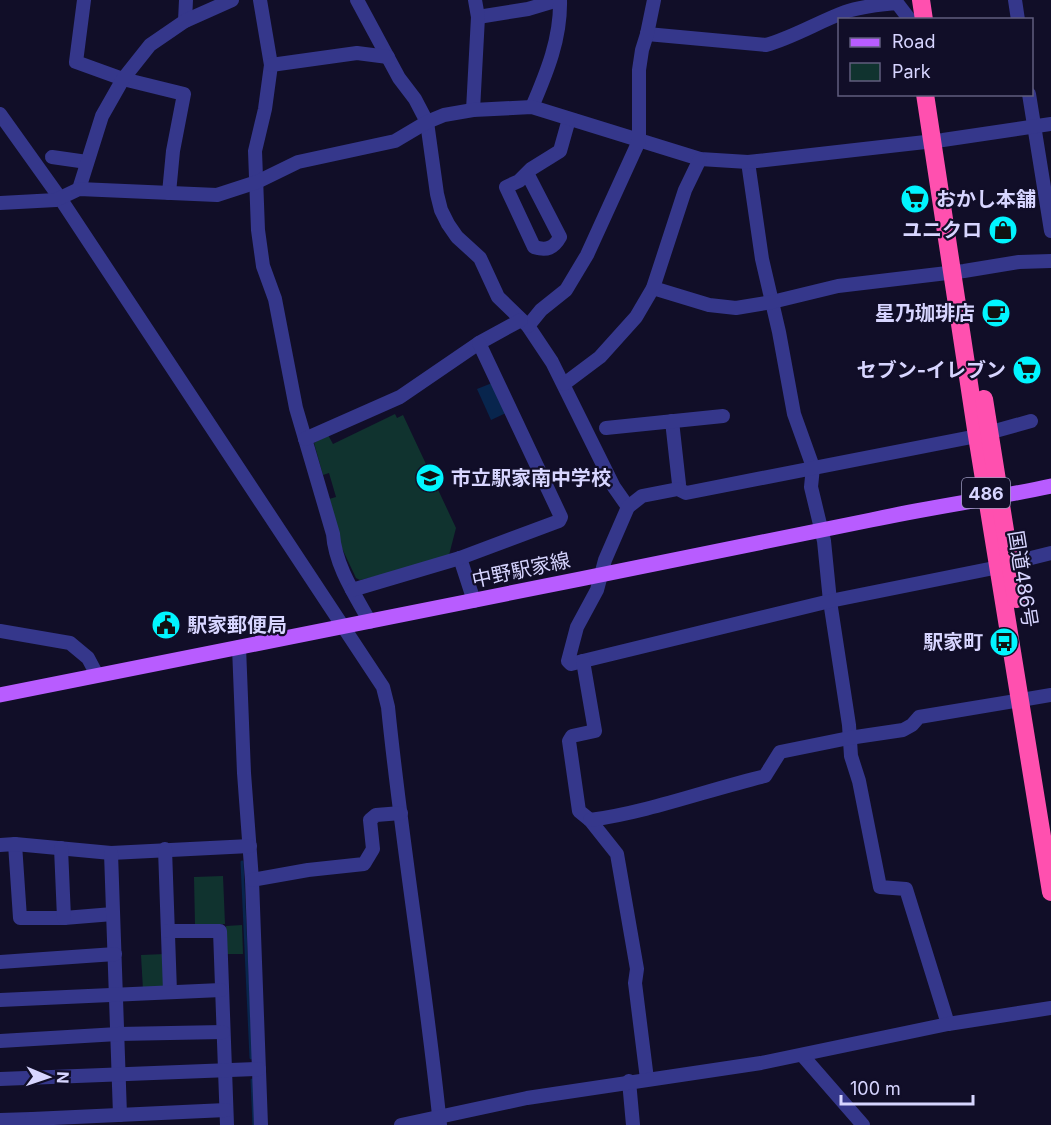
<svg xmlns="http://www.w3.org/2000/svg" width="1051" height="1125" font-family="Inter,'Noto Sans JP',sans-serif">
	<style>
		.green { fill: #10332f }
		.water { fill: #08254d }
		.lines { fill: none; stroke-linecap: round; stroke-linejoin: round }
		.stream { stroke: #08254d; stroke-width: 3 }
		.minor { stroke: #35378b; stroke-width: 14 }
		.major { stroke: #b85cff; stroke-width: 15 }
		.highway { stroke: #ff50af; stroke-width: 18 }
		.labels { text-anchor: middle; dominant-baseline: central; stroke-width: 4.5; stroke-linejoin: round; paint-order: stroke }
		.shield { fill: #110e28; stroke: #9c99be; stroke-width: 1.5 }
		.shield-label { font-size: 18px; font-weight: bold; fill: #d7d5ff }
		.poi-label { font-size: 20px; font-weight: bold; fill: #d7d5ff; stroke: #110e28; text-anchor: end }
		.street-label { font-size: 20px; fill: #d7d5ff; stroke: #110e28 }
	</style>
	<rect width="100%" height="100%" fill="#110e28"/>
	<g class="green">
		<polygon points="395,414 397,418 403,415 456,528 448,559 360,580 356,578 340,544 329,499 336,497 329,473 323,475 314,443 328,435 333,444"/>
		<polygon points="223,876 225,924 195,925 194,877"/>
		<polygon points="242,925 243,954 227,954 226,926"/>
		<polygon points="165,954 166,989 143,990 141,955"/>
	</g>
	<polygon class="water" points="492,383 506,413 491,420 477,389"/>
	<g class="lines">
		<g class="stream">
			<polyline points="242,862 251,1058"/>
			<polyline points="252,1080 254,1125"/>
		</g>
		<g class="minor">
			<polyline points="84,0 76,62 123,79 184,94 173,151 169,193"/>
			<path d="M 260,0 L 271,65 L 265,109 L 255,151 L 258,230 L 263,266 L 275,299 L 296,408 L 333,534 C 335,565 355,595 370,622"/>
			<polyline points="357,0 399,78 415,99 427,122 437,194 441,210 448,224 457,237 480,258 498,297 528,326 552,362 614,487 628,507"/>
			<polyline points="1015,0 1018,20"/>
			<polyline points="478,17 528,9 558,0"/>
			<polyline points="185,21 186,0"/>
			<path d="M 647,34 L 766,45 C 794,37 818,22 845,12 C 862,6 879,5 897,3 L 910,20"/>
			<polyline points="271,65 357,53 388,57"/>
			<polyline points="1029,94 1051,231"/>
			<path d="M 532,107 C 547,72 561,38 560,0"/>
			<polyline points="473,110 478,17 475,0"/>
			<path d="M 0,114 L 60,198 L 383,687 L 388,707 C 402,847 426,986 440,1125"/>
			<polyline points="52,157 87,162"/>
			<polyline points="748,162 762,259 779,332 794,414 813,467 811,487 824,541 830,601 849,725 851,756 859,781 880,887 906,889 948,1024"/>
			<path d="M 527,173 L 560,237 C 554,248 547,251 534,247 L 506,187 L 519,181 L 531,169 L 560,151 L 569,119"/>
			<polyline points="79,189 102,116 123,79 150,45 185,21 232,0"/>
			<polyline points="0,203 56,200 79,189 217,195 257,182 298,162 395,141 427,122 444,115 473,110 532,107 700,159 748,162 943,140 1051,124"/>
			<polyline points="653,288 709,305 736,308 772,302 838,286 964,271 1019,262 1051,261"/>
			<polyline points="528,326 541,310 566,290 587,255 639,141 639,70 642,50 647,34 654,0"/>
			<polyline points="564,384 600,357 636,317 653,288 685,190 700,159"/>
			<polyline points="672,421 679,484 678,489"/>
			<polyline points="606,428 723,416"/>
			<polyline points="305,439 400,397 479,343 521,320"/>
			<polyline points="460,558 474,601"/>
			<polyline points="1011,563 1051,553"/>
			<polyline points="999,567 830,601 583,661 571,664 568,661 577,627 597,590 605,560 628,507 642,496 678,489 686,493 977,436 1031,421"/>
			<polyline points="352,590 460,558 559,521 561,517 479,343"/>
			<polyline points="0,631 70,643 88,658 97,675"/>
			<polyline points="239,647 244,773 252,880 261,1125"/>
			<polyline points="583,661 595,731 572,736 569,741 579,811 590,820 617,854 637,969 635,983 647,1079"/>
			<path d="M 590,820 C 649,812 707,790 765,776 L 780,752 L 849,738 L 903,730 L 912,725 L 919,717 L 1051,695"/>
			<polyline points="15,844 20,918 64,918 113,914"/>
			<polyline points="0,845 15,844 111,853 250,846"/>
			<polyline points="61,848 64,918"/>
			<polyline points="165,849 170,992"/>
			<polyline points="111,853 120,1115"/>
			<polyline points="252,880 308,870 364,864 373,849 370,820 376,815 401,813"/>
			<polyline points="168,931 220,931 227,1125"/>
			<polyline points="0,962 115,954"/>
			<polyline points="0,1000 221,990"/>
			<polyline points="0,1041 118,1034 223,1032"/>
			<polyline points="802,1055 863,1125"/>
			<polyline points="0,1079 259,1069"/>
			<polyline points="629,1081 633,1125"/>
			<polyline points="0,1120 32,1119"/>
			<polyline points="32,1125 32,1119 226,1110"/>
			<polyline points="401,1125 527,1098 761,1063 948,1024 1051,1008"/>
		</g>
		<path class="major" d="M 0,695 C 290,636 581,580 871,520 C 931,507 991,499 1051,486"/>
		<g class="highway">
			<polyline points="921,0 924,20"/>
			<polyline points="925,94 977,436 1051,892"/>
			<polyline points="984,399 1016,599"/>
		</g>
	</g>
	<defs>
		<g id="supermarket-disc" transform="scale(1.5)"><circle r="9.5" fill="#01f5ff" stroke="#110e28"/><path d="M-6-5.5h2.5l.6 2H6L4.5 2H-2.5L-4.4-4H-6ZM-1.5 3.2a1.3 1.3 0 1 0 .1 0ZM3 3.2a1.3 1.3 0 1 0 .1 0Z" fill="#111"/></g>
		<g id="shop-disc" transform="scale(1.5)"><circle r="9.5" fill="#01f5ff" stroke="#110e28"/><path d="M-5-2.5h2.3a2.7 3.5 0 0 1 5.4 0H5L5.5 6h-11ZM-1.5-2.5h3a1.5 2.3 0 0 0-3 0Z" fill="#111"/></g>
		<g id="cafe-disc" transform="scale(1.5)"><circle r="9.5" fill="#01f5ff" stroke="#110e28"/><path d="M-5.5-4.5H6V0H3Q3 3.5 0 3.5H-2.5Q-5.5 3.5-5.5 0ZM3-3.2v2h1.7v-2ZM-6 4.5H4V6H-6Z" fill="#111"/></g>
		<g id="school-disc" transform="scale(1.5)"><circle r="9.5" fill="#01f5ff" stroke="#110e28"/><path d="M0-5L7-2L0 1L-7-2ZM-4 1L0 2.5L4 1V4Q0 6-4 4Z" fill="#111"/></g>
		<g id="civic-disc" transform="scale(1.5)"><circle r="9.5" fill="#01f5ff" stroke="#110e28"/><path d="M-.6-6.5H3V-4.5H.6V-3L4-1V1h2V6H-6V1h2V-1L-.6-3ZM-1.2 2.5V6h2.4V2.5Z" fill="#111"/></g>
		<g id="bus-disc" transform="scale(1.5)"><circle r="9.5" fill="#01f5ff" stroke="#110e28"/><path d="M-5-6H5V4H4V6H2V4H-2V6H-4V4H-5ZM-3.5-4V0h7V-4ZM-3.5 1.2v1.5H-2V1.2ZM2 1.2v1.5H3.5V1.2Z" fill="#111"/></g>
	</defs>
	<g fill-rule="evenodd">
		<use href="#supermarket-disc" x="915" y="199"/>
		<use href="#shop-disc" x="1003" y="230"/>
		<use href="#cafe-disc" x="996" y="313"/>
		<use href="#supermarket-disc" x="1027" y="370"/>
		<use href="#school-disc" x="430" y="478"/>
		<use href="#civic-disc" x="166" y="625"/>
		<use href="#bus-disc" x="1004" y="642"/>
	</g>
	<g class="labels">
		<rect class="shield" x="962" y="478" width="48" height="30" rx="4.5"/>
		<g class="shield-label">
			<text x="986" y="493">486</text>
		</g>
		<g class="poi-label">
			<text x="936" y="199" text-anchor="start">おかし本舗</text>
			<text x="982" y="230">ユニクロ</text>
			<text x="975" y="313">星乃珈琲店</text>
			<text x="1006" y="370">セブン-イレブン</text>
			<text x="451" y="478" text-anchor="start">市立駅家南中学校</text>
			<text x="187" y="625" text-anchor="start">駅家郵便局</text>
			<text x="983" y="642">駅家町</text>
		</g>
		<g class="street-label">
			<text transform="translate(521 570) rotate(-12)">中野駅家線</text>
			<text transform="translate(1023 579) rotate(81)">国道486号</text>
		</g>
	</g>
	<rect x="838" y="18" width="195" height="78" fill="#110e28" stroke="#605e7e" stroke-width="1.5"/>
	<rect x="850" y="38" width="30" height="9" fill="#b85cff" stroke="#605e7e" stroke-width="1.5"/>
	<text x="892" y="48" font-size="18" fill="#d7d5ff">Road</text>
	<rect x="850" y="63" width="30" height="18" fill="#10332f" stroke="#605e7e" stroke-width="1.5"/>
	<text x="892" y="78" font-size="18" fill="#d7d5ff">Park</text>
	<g transform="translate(48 1077) rotate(92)" stroke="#110e28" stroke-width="4.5" paint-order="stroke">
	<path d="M0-4.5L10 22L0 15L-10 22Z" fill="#d7d5ff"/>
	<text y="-9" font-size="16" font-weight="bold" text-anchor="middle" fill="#d7d5ff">N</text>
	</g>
	<path d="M841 1095v9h132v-9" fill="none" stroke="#d7d5ff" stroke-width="3"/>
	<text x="850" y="1095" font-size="18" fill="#d7d5ff" stroke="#110e28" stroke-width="4.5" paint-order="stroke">100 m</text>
</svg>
